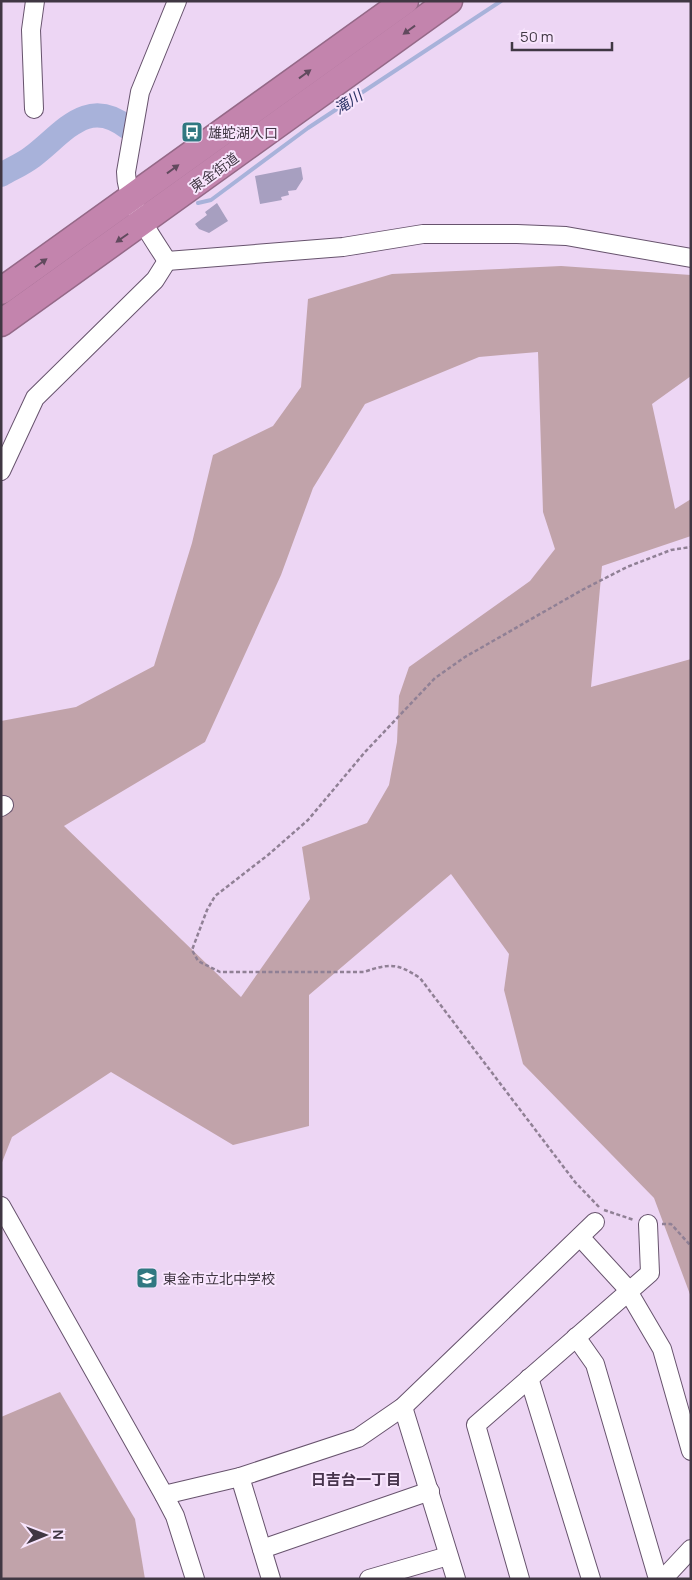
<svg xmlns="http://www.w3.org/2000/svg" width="692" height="1580" font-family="Manrope,'Noto Sans JP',sans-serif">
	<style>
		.green { fill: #c1a3aa; fill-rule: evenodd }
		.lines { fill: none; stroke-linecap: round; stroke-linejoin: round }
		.stream { stroke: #a8b2da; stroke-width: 4 }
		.river { stroke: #a8b2da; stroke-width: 24 }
		.building { fill: #a79fc0 }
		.minor-casing { stroke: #67536d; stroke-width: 20 }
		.highway-casing { stroke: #956988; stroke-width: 29 }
		.path { stroke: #908095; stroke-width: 2.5; stroke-dasharray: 4 2.5; stroke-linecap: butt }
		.minor { stroke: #fff; stroke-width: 18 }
		.highway { stroke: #c384ad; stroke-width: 26 }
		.oneway { fill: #614a5e }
		.labels { text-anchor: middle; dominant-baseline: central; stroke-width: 4; stroke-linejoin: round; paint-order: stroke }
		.poi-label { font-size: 14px; fill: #403743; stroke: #f8e5fd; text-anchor: start }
		.street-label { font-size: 14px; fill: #403743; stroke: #f8e5fd }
		.water-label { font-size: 15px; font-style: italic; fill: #293164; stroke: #f8e5fd }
		.neighbourhood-label { font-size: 15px; font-weight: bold; fill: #47344c; stroke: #f8e5fd }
	</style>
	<rect width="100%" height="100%" fill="#edd6f4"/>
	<g class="green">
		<path d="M 561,266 L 691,275 L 691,376 L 652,404 L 675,509 L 691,499 L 691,536 L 602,566 L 591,687 L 691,659 L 691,1297 L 654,1198 L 523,1064 L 504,990 L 509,954 L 451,874 L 309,995 L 309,1126 L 233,1145 L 111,1072 L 12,1137 L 1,1165 L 1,721 L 76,707 L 154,666 L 192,543 L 213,455 L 273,426 L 301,387 L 308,299 L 392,274 ZM 538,352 L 543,512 L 555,549 L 530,581 L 409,667 L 399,696 L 397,742 L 389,785 L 367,823 L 302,847 L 310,899 L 241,997 L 64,826 L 205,742 L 281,575 L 313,488 L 365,404 L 479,357 Z"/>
		<polygon points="60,1392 135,1519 145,1579 1,1579 1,1417"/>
	</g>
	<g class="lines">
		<polyline class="stream" points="198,203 211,200 308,128 501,1"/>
		<path class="river" d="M 1,175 C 11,169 23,164 32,157 C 63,134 87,95 128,128"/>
	</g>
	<g class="building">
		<polygon points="301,167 303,179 296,190 288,191 289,195 281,197 282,200 260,204 255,176"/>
		<polygon points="217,203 228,221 209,233 199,229 195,224 207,215 205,212"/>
	</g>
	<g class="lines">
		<g class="minor-casing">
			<g id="minor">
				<polyline points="34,109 31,30 35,1"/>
				<polyline points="167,261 343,247 423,234 517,234 566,236 691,258"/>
				<path d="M 167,261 C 151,235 126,203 126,172 L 140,92 L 177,1"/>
				<polyline points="1,471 35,398 155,280 167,261"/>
				<polyline points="1,807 4,805"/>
				<polyline points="1,1206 164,1495 175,1516 195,1579"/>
				<polyline points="581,1238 625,1286 662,1349 691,1451"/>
				<polyline points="576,1337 595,1364 658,1579"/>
				<polyline points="529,1378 591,1579"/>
				<polyline points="403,1407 456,1579"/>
				<polyline points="240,1477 271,1579"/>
				<polyline points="164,1495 240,1477 358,1438 403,1407 595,1222"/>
				<polyline points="262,1549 430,1491"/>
				<polyline points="369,1579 448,1556"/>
				<polyline points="520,1579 476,1425 650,1273 648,1224"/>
				<polyline points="663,1579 691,1549"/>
			</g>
		</g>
		<g class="highway-casing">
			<g id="highway">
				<polyline points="1,291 405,1"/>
				<polyline points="1,323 449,1"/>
			</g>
		</g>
		<g class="path">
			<path d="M 599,1207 L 575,1182 L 420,978 C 397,963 390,963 364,972 L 220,972 L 198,961 L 192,950 L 207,910 L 215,896 L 268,855 L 308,820 L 365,752 L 435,678 L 465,657 L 582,590 L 627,567 L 671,550 L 691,547"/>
			<polyline points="604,1210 634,1220"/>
			<polyline points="662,1224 671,1224 691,1246"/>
		</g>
		<use href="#minor" class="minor"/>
		<use href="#highway" class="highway"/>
	</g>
	<defs><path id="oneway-solid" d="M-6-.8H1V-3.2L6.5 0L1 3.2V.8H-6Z" transform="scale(1.25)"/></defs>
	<g class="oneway">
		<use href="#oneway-solid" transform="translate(409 30) rotate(144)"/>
		<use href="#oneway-solid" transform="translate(305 74) rotate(-36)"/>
		<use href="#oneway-solid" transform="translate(173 169) rotate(-36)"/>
		<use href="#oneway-solid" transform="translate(122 238) rotate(145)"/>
		<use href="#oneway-solid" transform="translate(41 263) rotate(-35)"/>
	</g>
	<defs>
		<g id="bus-square" transform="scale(1.125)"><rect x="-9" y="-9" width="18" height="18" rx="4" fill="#307881" stroke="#f8e5fd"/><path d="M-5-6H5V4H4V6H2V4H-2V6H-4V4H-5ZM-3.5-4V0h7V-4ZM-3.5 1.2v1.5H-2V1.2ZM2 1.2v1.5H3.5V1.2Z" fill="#fff"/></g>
		<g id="school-square" transform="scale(1.125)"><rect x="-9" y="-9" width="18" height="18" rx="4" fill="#307881" stroke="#f8e5fd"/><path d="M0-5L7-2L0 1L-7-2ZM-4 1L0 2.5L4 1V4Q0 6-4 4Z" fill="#fff"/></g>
	</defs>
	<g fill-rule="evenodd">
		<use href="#bus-square" x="192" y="132"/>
		<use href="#school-square" x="147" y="1278"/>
	</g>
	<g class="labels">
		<g class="poi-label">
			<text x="208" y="132">雄蛇湖入口</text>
			<text x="163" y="1278">東金市立北中学校</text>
		</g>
		<g class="street-label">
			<text transform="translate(214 172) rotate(-36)">東金街道</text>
		</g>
		<g class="water-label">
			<text transform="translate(348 102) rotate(-33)">滝川</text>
		</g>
		<g class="neighbourhood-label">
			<text x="356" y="1479">日吉台一丁目</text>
		</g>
	</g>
	<rect width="692" height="1580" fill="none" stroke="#403743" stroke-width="5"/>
	<g transform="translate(45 1535) rotate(89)" stroke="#f8e5fd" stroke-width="4" paint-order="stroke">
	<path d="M0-4L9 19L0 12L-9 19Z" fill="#403743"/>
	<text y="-8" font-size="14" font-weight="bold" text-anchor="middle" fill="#403743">N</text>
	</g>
	<path d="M512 42v8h100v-8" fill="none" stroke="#403743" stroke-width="2.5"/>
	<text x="520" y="42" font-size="15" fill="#403743" stroke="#f8e5fd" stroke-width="4" paint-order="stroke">50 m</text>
</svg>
